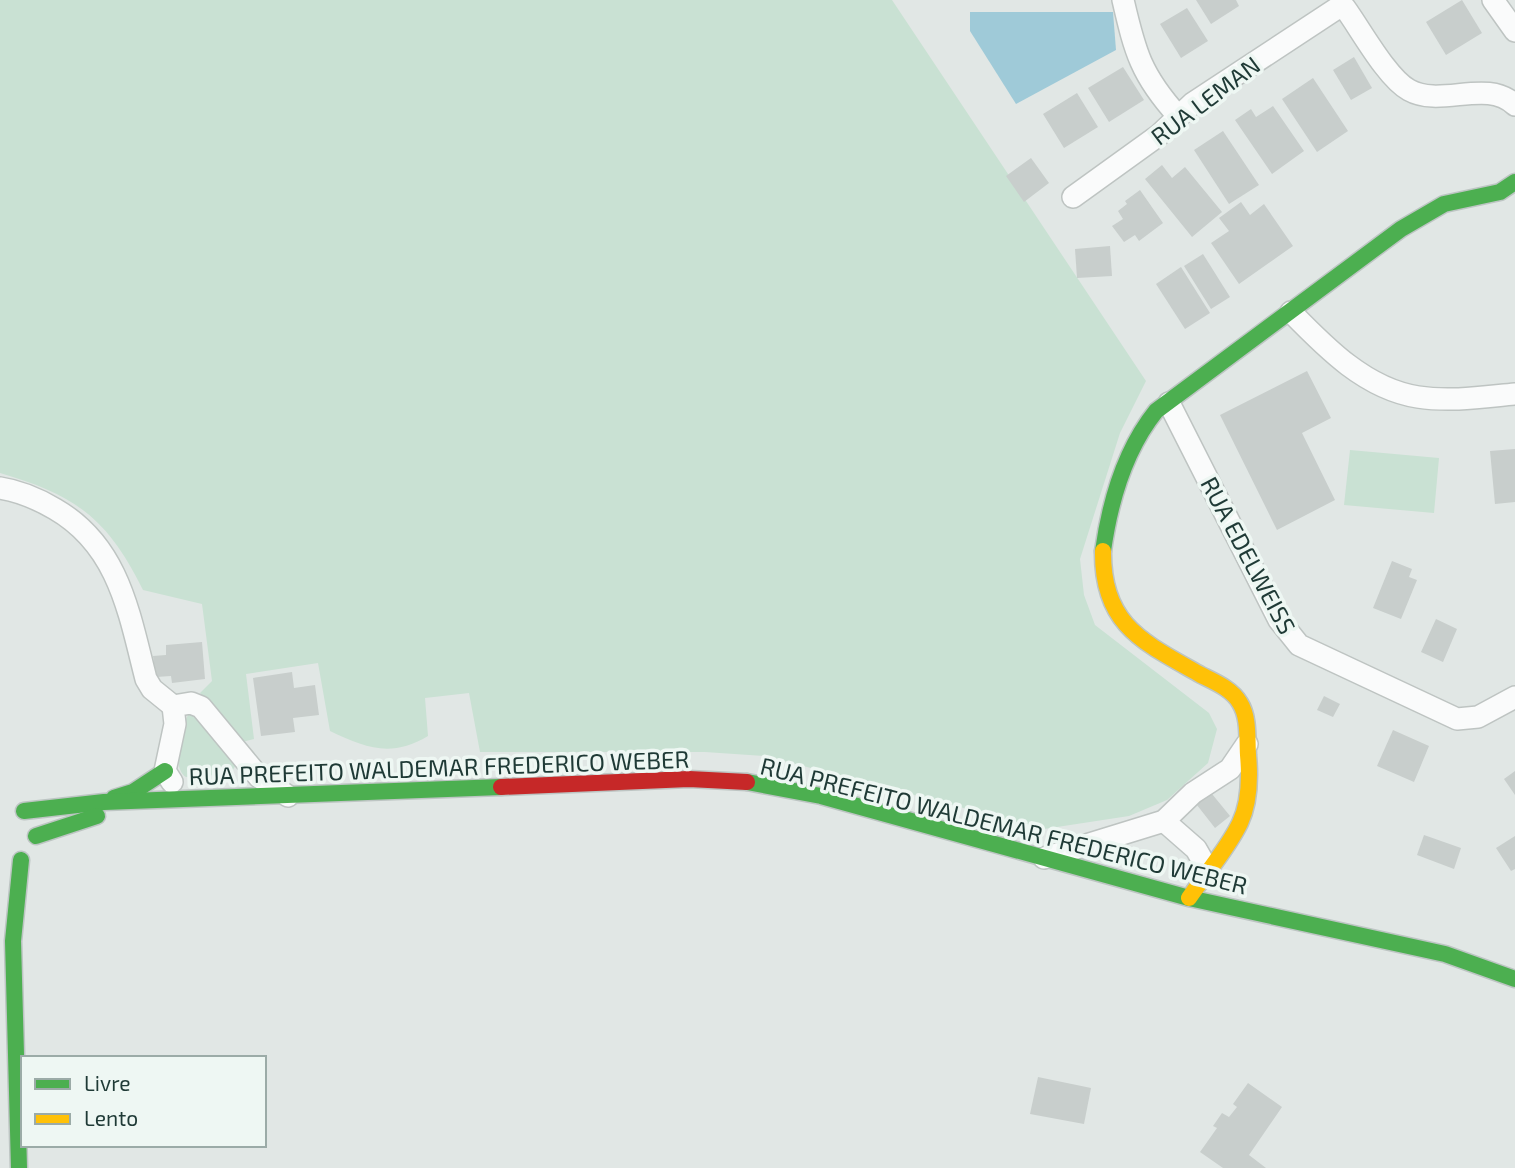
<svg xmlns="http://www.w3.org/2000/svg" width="1515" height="1168" font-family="'Exo 2',sans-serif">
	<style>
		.green { fill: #c9e1d3 }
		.water { fill: #9fcad8 }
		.building { fill: #c8cecc }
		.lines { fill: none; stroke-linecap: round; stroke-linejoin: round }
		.street-casing { stroke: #bec4c2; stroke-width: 24 }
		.fast-casing { stroke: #bdc5c3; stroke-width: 19 }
		.slow-casing { stroke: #bdc5c3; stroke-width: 19 }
		.jam-casing { stroke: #bdc5c3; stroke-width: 19 }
		.street { stroke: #fafbfb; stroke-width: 21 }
		.fast { stroke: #4caf50; stroke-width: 16 }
		.slow { stroke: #ffc107; stroke-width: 16 }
		.jam { stroke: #c62828; stroke-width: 16 }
		.labels { text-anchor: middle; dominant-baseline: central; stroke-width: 7; stroke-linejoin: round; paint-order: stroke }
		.street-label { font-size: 24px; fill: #1f3a36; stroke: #eef7f3 }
	</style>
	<rect width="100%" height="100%" fill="#e1e7e5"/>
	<g class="green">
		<path d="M 0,0 L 892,0 L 1146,381 L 1120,433 L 1080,559 L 1084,595 L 1095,625 L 1209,713 L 1217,729 L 1208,763 L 1167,800 L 1129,816 L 1044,829 L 765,756 L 705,752 L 480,752 L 469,693 L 425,698 L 428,736 C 391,758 366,748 330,731 L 318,663 L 246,674 L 254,739 L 242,742 L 200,693 L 212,681 L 202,604 L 143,590 C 108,519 76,495 0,473 Z"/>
		<polygon points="1350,450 1439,458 1434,513 1344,505"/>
		<path d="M 191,711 L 236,765 L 230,774 L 186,777 C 170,768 181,722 191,711 Z"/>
	</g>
	<polygon class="water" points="970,12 1113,12 1116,50 1016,104 970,31"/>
	<g class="building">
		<polygon points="1196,0 1236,0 1239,6 1211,24"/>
		<polygon points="1462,0 1482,33 1446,55 1426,22"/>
		<polygon points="1187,8 1208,41 1181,58 1160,24"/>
		<polygon points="1354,57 1372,88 1351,100 1333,70"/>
		<polygon points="1123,67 1144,100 1109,122 1088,88"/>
		<polygon points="1313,78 1348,131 1317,152 1282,99"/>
		<polygon points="1077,93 1098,127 1064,148 1043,114"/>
		<polygon points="1273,106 1304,151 1272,174 1235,120 1251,109 1256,117"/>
		<polygon points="1223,131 1259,185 1229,204 1194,150"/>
		<polygon points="1031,158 1049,183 1024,202 1006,176"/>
		<polygon points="1162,165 1172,178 1185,167 1222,212 1192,237 1145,179"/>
		<polygon points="1140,190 1163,223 1139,241 1135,235 1124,242 1112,226 1123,219 1118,211 1127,204 1125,201"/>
		<polygon points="1241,202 1250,215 1264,204 1293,246 1239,284 1211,243 1229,231 1219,218"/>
		<polygon points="1110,246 1112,276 1077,278 1075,249"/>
		<polygon points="1203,254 1230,297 1211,309 1184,266"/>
		<polygon points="1181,267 1210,313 1185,329 1156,284"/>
		<polygon points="1307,371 1331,418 1302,433 1335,500 1277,530 1220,415"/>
		<polygon points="1515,449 1515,502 1495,504 1490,451"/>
		<polygon points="1392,561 1412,569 1409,577 1417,580 1401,619 1373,608"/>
		<polygon points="1436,619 1457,629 1443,662 1421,652"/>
		<polygon points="202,642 205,679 172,683 171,676 156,677 153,656 166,655 166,645"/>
		<polygon points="292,672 294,688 315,685 319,715 293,718 295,732 261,736 253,678"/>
		<polygon points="1324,696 1340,704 1333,717 1317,710"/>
		<polygon points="1393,730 1429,746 1414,782 1377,766"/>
		<polygon points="1515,771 1515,795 1504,779"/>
		<polygon points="1208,789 1230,816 1215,828 1193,800"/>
		<polygon points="1424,835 1461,848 1454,869 1417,855"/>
		<polygon points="1515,836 1515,869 1511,871 1496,848"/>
		<polygon points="1038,1077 1091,1088 1084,1124 1030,1114"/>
		<polygon points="1248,1083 1282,1107 1249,1155 1266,1168 1223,1168 1200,1152 1217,1128 1213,1126 1222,1113 1229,1117 1237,1107 1233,1104"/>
	</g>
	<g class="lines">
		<g class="street-casing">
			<g id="street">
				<path d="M 1123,0 C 1135,52 1141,75 1178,116"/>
				<polyline points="1493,0 1515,31"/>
				<path d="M 1073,197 L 1159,135 L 1193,103 L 1339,7 L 1345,8 C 1361,30 1387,78 1409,90 C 1441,108 1487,78 1515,105"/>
				<path d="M 1291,312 C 1326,348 1366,389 1418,397 C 1450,402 1483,397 1515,394"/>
				<polyline points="1169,403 1279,620 1299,645 1457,719 1478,717 1515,697"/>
				<path d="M 0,488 C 20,491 38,499 55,509 C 119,546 129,613 146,679 L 152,689 L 173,706"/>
				<polyline points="172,782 165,771 175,724 173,706 191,703 201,707 259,777 288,796"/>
				<polyline points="1164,821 1196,849 1208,870"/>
				<polyline points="1044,858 1164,821 1193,793 1230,769 1247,744"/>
			</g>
		</g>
		<g class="fast-casing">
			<g id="fast">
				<path d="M 1103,551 C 1110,501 1124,451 1156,411 L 1401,229 L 1444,204 L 1500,192 L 1515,182"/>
				<polyline points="747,782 821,796 1189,898 1445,954 1515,979"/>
				<polyline points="114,798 133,792 165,771"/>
				<polyline points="24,811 104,802 501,787"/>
				<polyline points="36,836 97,816"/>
				<polyline points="19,1168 13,941 21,860"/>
			</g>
		</g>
		<g class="slow-casing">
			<path id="slow" d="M 1103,551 C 1102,625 1143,642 1201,675 C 1215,682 1232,689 1240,703 C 1249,717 1247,738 1248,755 C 1250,777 1250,802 1240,823 C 1227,850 1206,873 1189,898"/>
		</g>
		<g class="jam-casing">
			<polyline id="jam" points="501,787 689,779 747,782"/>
		</g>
		<use href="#street" class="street"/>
		<use href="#fast" class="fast"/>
		<use href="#slow" class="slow"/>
		<use href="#jam" class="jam"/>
	</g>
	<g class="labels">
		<g class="street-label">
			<text transform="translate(1205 100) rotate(-37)">RUA LEMAN</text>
			<text transform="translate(1249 555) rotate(62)">RUA EDELWEISS</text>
			<text transform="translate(439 767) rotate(-2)">RUA PREFEITO WALDEMAR FREDERICO WEBER</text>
			<text transform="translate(1004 825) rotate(14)">RUA PREFEITO WALDEMAR FREDERICO WEBER</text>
		</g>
	</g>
	<rect x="21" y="1056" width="245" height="91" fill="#eef7f3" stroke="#9baba7" stroke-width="2"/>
	<rect x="35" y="1079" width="35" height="10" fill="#4caf50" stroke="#9baba7" stroke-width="2"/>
	<text x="84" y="1091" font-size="21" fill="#1f3a36">Livre</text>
	<rect x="35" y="1114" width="35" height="10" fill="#ffc107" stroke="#9baba7" stroke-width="2"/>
	<text x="84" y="1126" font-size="21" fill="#1f3a36">Lento</text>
</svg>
